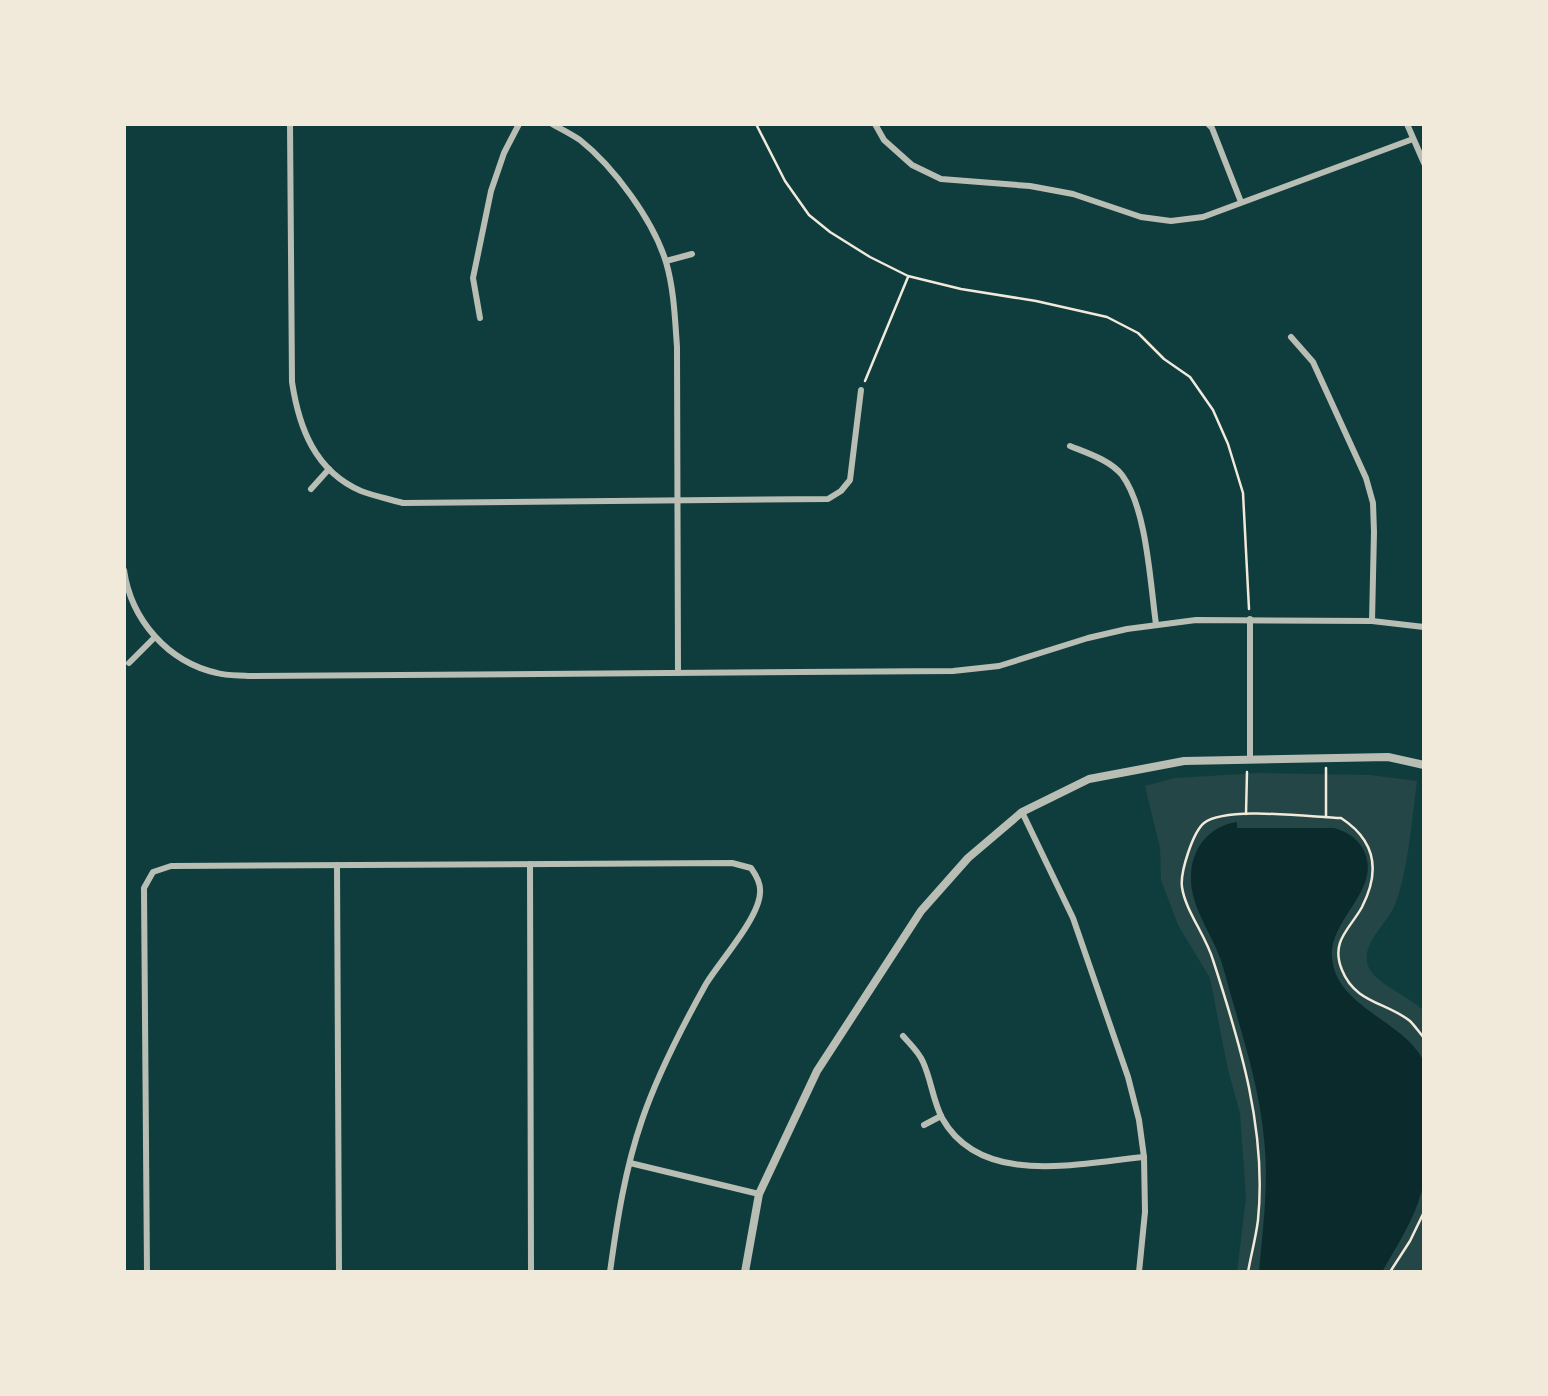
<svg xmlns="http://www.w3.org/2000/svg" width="1548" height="1396" font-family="'PT Sans',sans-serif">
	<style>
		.green { fill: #244646 }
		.water { fill: #0a2a2b }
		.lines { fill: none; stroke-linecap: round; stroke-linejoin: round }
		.path { stroke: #f1e9da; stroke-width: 2.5 }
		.minor { stroke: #b8beb3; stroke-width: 6 }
		.tertiary { stroke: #b8beb3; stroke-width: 8 }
	</style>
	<rect width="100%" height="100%" fill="#0f3d3e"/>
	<path class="green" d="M 1259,773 L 1370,775 L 1417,781 C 1412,817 1408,875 1394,907 C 1385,926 1359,946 1369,968 C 1377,984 1410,997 1424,1011 L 1422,1272 L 1237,1272 L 1246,1198 L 1240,1113 L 1228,1070 L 1210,978 L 1178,925 L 1161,880 L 1160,848 L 1145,786 L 1175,778 Z"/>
	<path class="water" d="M 1237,822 L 1237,828 L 1334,828 C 1347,832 1356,837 1363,849 C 1384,889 1329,918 1332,957 C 1335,1006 1401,1020 1422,1058 C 1427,1069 1424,1088 1424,1100 C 1424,1126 1427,1155 1424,1180 C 1419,1212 1398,1244 1382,1272 L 1259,1272 C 1263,1227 1269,1183 1264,1139 C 1259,1081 1238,1023 1223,967 C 1215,937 1190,909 1191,877 C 1191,849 1209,826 1237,822 Z"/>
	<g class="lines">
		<g class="path">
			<polyline points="756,124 785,181 809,215 830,232 870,257 908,276 961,289 1036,301 1107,317 1138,333 1164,359 1190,377 1213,410 1228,444 1243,493 1249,609"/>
			<polyline points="865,381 908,277"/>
			<polyline points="1246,814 1247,772"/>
			<polyline points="1326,817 1326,768"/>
			<path d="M 1248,1272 C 1251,1255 1256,1237 1258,1220 C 1267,1131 1240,1043 1213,960 C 1206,936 1185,910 1182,887 C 1180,872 1193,832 1204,823 C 1227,806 1310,817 1341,818 C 1375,840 1381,870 1362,907 C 1350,929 1330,941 1342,970 C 1355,1003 1386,1002 1410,1021 C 1415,1026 1419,1032 1424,1038"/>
			<polyline points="1390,1272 1410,1241 1424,1212"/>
		</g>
		<g class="minor">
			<path d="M 290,124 L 292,382 C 299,428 315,471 361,491 C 374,496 389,499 403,503 L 828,499 L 841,491 L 850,480 L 861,390"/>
			<path d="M 552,124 C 561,129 571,134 580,140 C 614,167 653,220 666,262 C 674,289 675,319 677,347 L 678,673"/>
			<polyline points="875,124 884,140 912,165 941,179 1030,186 1073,194 1141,217 1171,221 1203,217 1413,139"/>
			<polyline points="1208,124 1212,128 1241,202"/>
			<polyline points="1407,124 1424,163"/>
			<polyline points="666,261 692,254"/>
			<polyline points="480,318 473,278 491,191 504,153 519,124"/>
			<polyline points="1291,337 1313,362 1366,478 1373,503 1374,532 1372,621"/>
			<path d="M 1070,446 C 1087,453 1110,460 1122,475 C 1147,509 1150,582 1156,624"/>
			<polyline points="311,489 329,469"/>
			<path d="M 124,570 C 131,620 168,662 217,673 C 227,676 239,675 250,676 L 953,671 L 999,666 L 1088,638 L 1127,629 L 1196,620 L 1372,621 L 1424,627"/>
			<polyline points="1250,619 1250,760"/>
			<polyline points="129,663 155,637"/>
			<polyline points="1022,812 1073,918 1128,1077 1139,1120 1144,1157 1145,1212 1139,1272"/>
			<polyline points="530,864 531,1272"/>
			<polyline points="337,865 339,1272"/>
			<path d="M 903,1036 C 910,1044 919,1052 923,1062 C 931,1079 933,1101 942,1118 C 981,1188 1079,1163 1144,1157"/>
			<polyline points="924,1125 941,1116"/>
			<polyline points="630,1163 759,1194"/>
			<path d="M 147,1272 L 144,888 L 153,872 L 171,866 L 732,863 L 751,868 C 756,875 761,883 760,892 C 760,917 720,961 706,984 C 682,1027 658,1073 642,1120 C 625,1169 617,1221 610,1272"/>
		</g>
		<polyline class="tertiary" points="745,1272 759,1194 817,1071 921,911 968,858 1022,812 1089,779 1184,761 1388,757 1424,765"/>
	</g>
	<rect width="1548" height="1396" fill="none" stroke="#f1e9da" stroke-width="252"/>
</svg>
